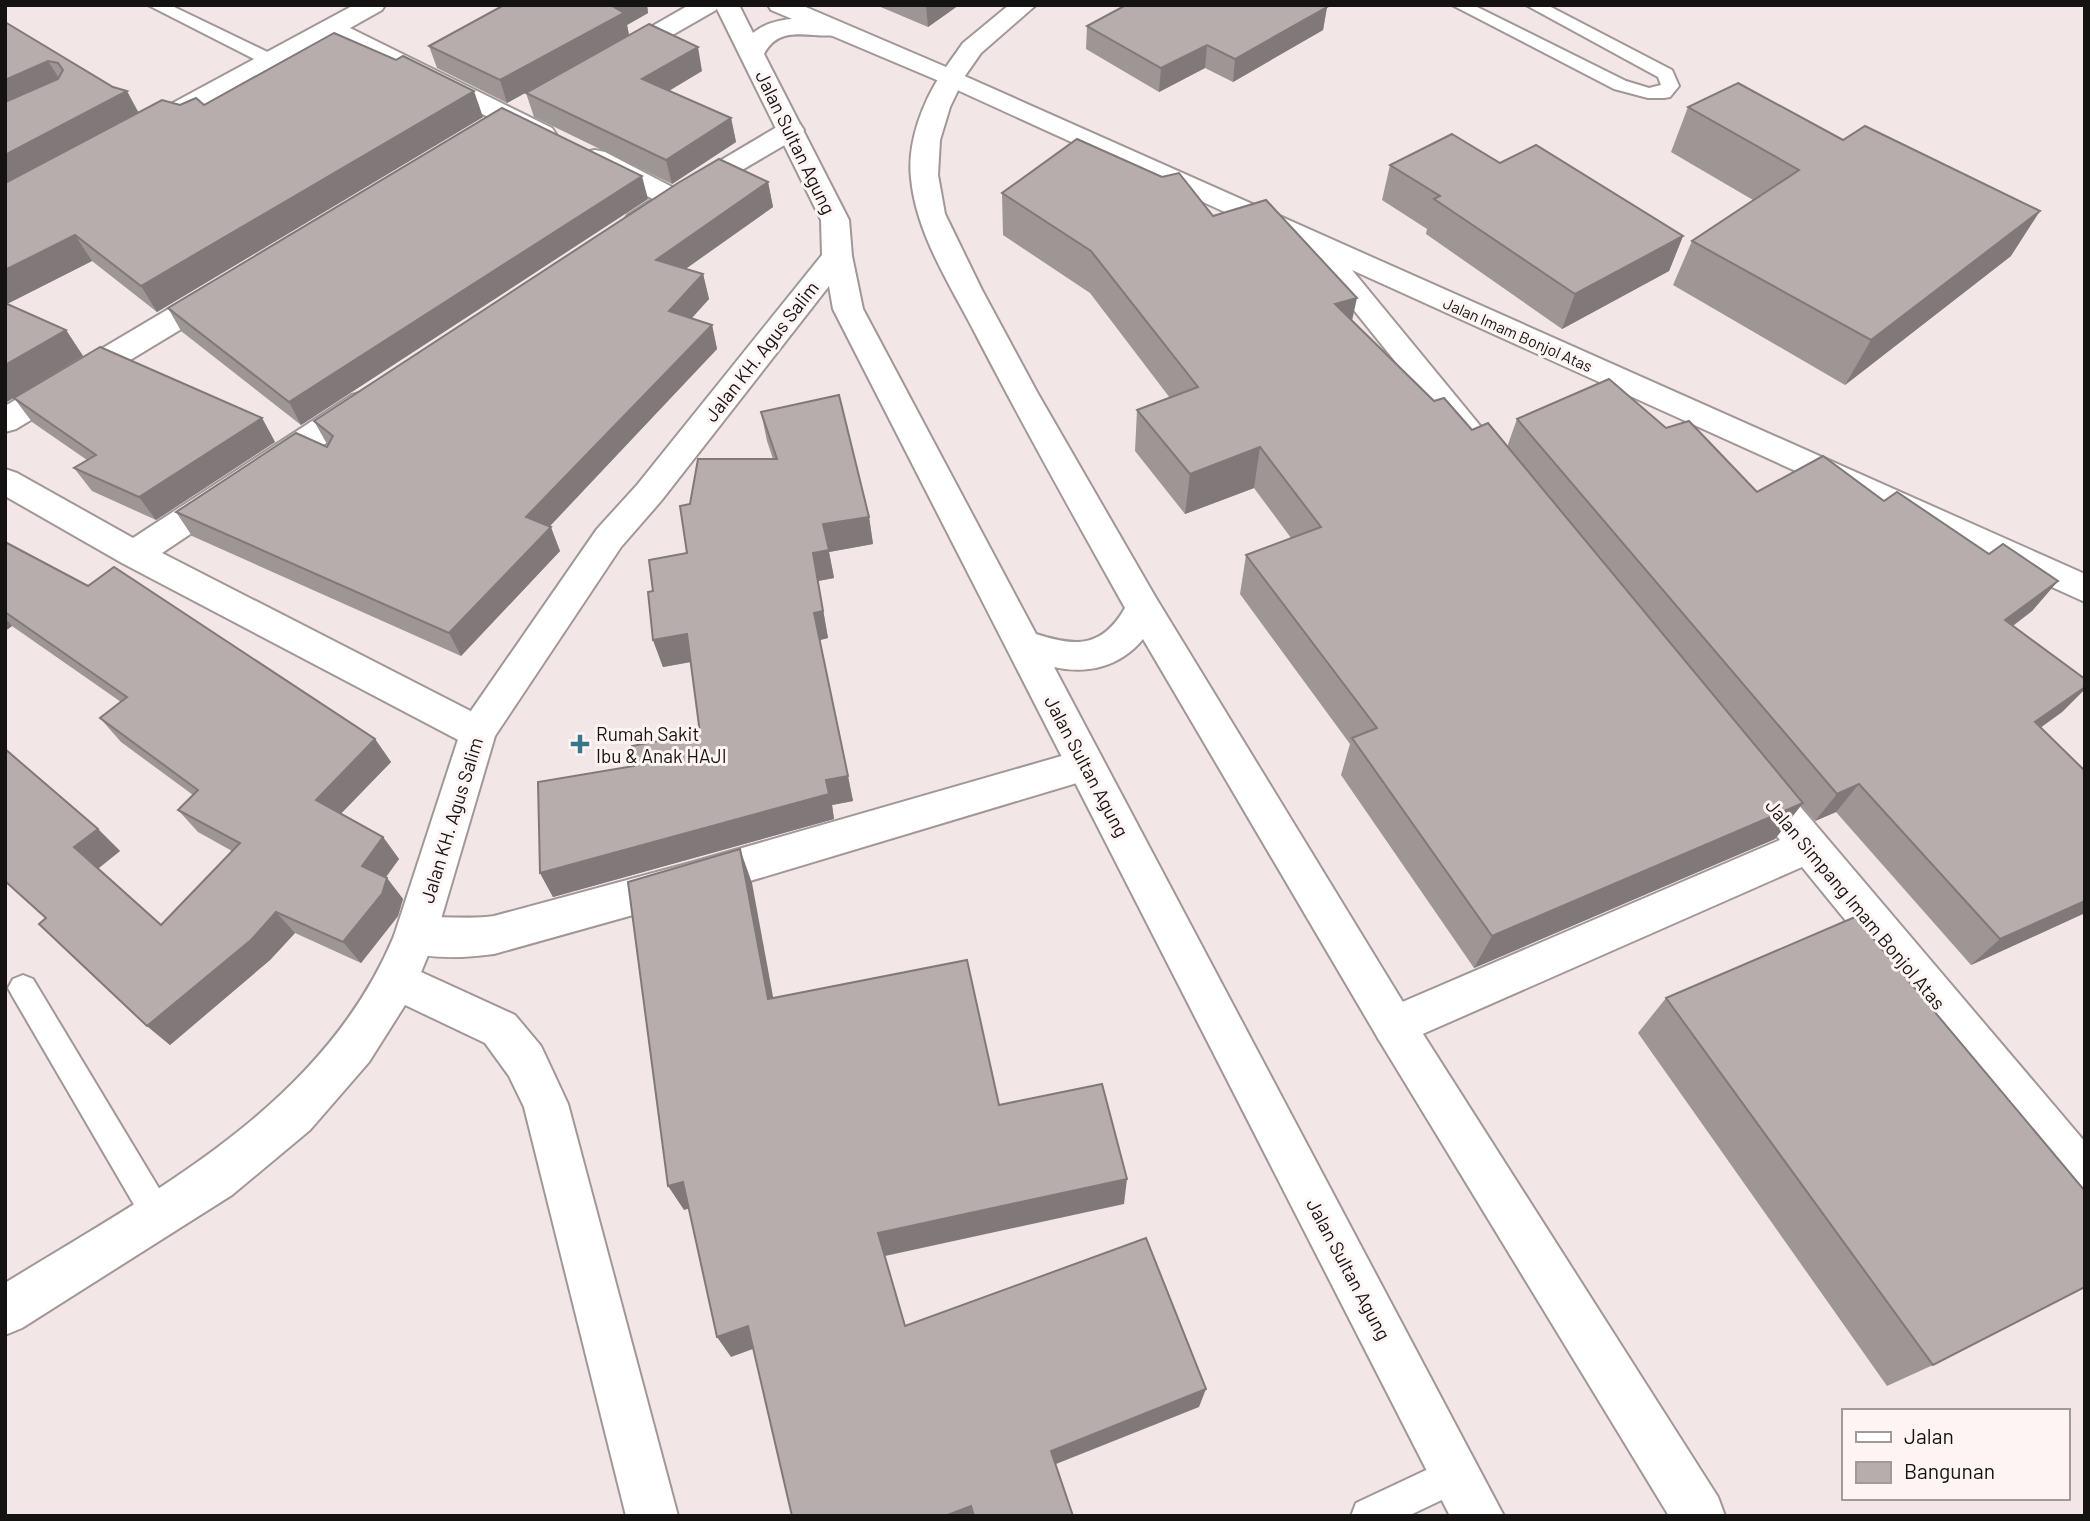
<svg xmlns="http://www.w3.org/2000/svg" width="2090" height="1521" font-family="Barlow,sans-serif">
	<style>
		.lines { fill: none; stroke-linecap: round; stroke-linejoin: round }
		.lane-casing { stroke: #a19797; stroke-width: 4 }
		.street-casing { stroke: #a19797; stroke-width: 4 }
		.secondary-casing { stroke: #a19797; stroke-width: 4 }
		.primary-casing { stroke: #a19797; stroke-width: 4 }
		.lane { fill: #fff; fill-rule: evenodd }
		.street { fill: #fff; fill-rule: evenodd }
		.secondary { fill: #fff; fill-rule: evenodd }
		.primary { fill: #fff; fill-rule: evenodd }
		.wall { fill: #9e9595 }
		.shaded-wall { fill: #817979 }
		.building { fill: #b8adad; stroke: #817979; stroke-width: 2 }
		.poi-dot { fill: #39758c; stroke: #fef4f4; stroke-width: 2.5 }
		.labels { text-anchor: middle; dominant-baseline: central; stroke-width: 6; stroke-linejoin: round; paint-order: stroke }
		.far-street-label { font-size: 16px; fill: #151212; stroke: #fef4f4 }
		.street-label { font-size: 19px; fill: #151212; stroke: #fef4f4 }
		.poi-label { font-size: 19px; fill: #151212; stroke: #fef4f4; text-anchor: start }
	</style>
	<rect width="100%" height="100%" fill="#f2e6e7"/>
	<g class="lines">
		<g class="lane-casing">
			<g id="lane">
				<polygon points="148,5 170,5 278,57 281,61 278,65 266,65"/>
				<polygon points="1452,5 1473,5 1626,81 1649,88 1661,85 1658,77 1526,5 1547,5 1672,70 1679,86 1670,97 1664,98 1648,98 1614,89"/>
				<polygon points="23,975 33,979 169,1205 174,1216 169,1227 158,1232 147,1227 13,997 8,988 13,979"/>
				<polygon points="1456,1456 1469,1461 1474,1474 1469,1487 1408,1516 1351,1516 1356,1503"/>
			</g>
		</g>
		<g class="street-casing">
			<g id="street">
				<polygon points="354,5 385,5 382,10 350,28 552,128 556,134 552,140 543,142 534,140 331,38 163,130 154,132 145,130 141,124 145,118"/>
				<polygon points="689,5 719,5 716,10 627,61 618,64 609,61 605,56 609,51"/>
				<polygon points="951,70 2085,574 2085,602 1352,270 1491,439 1486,447 1475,450 1464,447 1304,248 942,83 938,78 942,73"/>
				<path d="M 791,122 L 800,124 L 804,130 L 800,136 L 696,197 L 686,199 C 675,215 647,232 628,227 L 624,221 L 628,215 L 653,199 L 585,164 L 581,158 L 585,152 L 595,150 L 605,152 L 674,188 L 782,124 Z"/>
				<polygon points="220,283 231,285 235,292 231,299 16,429 5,432 5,406 209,285"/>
				<polygon points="363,392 374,395 379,403 374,411 162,553 490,721 496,732 490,743 477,747 464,743 122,563 5,496 5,469 17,473 133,538 352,395"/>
				<path d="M 1086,749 L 1100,754 L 1105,765 L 1100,776 L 690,899 L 494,954 C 464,958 428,960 400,949 L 394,936 L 400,923 C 429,912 463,921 494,916 L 690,863 Z"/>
				<polygon points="1755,765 1769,770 2085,1142 2085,1201 2069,1194 1802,867 1409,1040 1394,1046 1379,1040 1372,1026 1379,1012 1780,840 1741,792 1736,781 1741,770"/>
				<polygon points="397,961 515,1015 541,1046 568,1104 678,1516 626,1516 524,1107 509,1076 485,1043 382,994 376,980 382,966"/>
			</g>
		</g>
		<g class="secondary-casing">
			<path id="secondary" d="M 715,5 L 739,5 L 753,33 C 776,14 816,17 843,24 L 846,29 L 843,34 C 815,41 781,21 764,54 L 849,220 L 852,256 L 863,309 L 1036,634 C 1076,647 1102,648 1125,608 C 1074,517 1023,426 975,333 C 950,285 916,233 911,178 C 907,143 923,101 942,73 L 951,70 L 960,73 L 964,78 L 950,107 L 940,140 L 938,175 L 945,214 L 982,290 L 1037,392 L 1156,598 L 1409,1012 L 1718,1497 L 1725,1516 L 1669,1516 L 1379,1040 L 1143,639 C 1121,666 1088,675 1054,667 L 1504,1516 L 1450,1516 L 833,309 L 829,286 L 661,501 L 621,547 L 495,736 L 436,936 L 412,994 L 369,1062 L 310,1130 L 232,1195 L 22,1328 L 5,1335 L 5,1283 C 154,1191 323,1106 394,936 L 464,721 L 597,529 L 637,485 L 822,255 L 821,220 Z"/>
		</g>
		<g class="primary-casing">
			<polygon id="primary" points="768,5 801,5 946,67 963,43 1009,5 1036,5 981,53 960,83 951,86 771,10"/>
		</g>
		<use href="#lane" class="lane"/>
		<use href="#street" class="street"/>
		<use href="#secondary" class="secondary"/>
		<use href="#primary" class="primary"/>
	</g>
	<g class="wall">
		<polygon points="501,5 647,5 648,13 627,25 629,35 507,103 437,68 429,46 502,6"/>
		<polygon points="876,5 959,5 928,27"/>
		<polygon points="1327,7 1323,30 1233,82 1205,68 1159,92 1086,49 1087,26"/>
		<polygon points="5,22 139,112 180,105 204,105 483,117 157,312 92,261 7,304 66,330 83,356 5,403"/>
		<polygon points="702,71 669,91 731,118 736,142 672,184 534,117 526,93"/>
		<polygon points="1688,107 2011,256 1845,385 1673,285 1692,241 1753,200 1671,152"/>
		<polygon points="1500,163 1683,236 1669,271 1562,329 1426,234 1427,229 1382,200 1390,165"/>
		<polygon points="768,182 773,207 685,269 703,274 709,299 691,318 712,325 717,349 549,526 560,551 461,656 192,536 176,512 327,447 328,446 314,421"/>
		<polygon points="1002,193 1213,216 1352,321 1434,401 1472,430 1507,447 1517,419 1666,428 1757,492 1884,501 1989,554 2058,581 2032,611 2013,626 2085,679 2085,689 2062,712 2040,728 2085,913 1971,965 1836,812 1815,821 1801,805 1775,839 1474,968 1341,775 1350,744 1240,594 1246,555 1291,538 1254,488 1185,514 1135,451 1137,410 1170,398 1090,293 1003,235"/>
		<polygon points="648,199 301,425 181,331 168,308"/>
		<polygon points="14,398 262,418 275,442 156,520 92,491 74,468 87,460 32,422"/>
		<polygon points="761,412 869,517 873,544 829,552 834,578 818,581 828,638 820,640 853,801 832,805 834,819 553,897 540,873 634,766 700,733 691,662 663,667 653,640 653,591 687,553 690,504 773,459 767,441"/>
		<polygon points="5,542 375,739 391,762 341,813 383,837 399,859 386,877 403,899 398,916 361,963 295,933 270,960 170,1045 147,1026 46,918 98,829 120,851 98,869 161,925 232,851 198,832 178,810 193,795 121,742 100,718 121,702 12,626 5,631"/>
		<polygon points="1666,998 1933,1365 1887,1386 1638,1033"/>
	</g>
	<g class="shaded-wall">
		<polygon points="617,5 647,5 648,13 627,25 629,35 507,103 500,80"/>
		<polygon points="926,5 959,5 928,27"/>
		<polygon points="1327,7 1323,30 1233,82 1235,59"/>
		<polygon points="1207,45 1205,68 1159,92 1161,68"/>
		<polygon points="698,47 702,71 648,103 642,79"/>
		<polygon points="48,61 64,86 5,113 5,80"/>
		<polygon points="127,91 141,117 5,190 5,155"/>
		<polygon points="474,91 483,117 157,312 141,286"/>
		<polygon points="731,118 736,142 672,184 666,160"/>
		<polygon points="642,176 648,199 301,425 289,402"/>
		<polygon points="768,182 773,207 663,285 656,260"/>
		<polygon points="2040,211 2011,256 1845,385 1871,340"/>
		<polygon points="75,235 92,261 5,305 5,270"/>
		<polygon points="1683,236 1669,271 1562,329 1575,294"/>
		<polygon points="703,274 709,299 676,336 669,311"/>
		<polygon points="1357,298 1348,339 1335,304"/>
		<polygon points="712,325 717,349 536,541 526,517"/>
		<polygon points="66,330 83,356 5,403 5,365"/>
		<polygon points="262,418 275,442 156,520 139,497"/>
		<polygon points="1260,447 1254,488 1185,514 1190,474"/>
		<polygon points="869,517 873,544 829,552 834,578 818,581 828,638 820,640 814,613 813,553 823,524"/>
		<polygon points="551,527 560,551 461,656 449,633"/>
		<polygon points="2058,581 2032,611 1980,650 2005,620"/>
		<polygon points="5,618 12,626 5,631"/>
		<polygon points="687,634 696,661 663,667 653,640"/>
		<polygon points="2085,687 2085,689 2062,712 2008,751 2035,722"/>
		<polygon points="375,739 391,762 333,822 316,800"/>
		<polygon points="848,776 853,801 832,805 834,819 553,897 540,873 826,780"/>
		<polygon points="1859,784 1836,812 1815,821 1837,794"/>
		<polygon points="1803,803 1775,839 1474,968 1492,936"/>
		<polygon points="98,829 120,851 97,869 74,847"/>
		<polygon points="383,837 399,859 378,888 362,866"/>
		<polygon points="740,849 752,883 779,1029 768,999"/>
		<polygon points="387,878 403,899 398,916 361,963 343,942"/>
		<polygon points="2085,901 2085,913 1971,965 2000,939"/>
		<polygon points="276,912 295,933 270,960 170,1045 147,1026"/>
		<polygon points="1127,1179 1124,1204 885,1256 878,1233"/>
		<polygon points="683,1182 698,1206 684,1210 668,1186"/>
		<polygon points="748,1326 761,1346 731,1357 717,1337"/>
		<polygon points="1206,1389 1199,1407 1051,1466 1051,1451"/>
		<polygon points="971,1506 974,1516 945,1516"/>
	</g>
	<g class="building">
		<polygon points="504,5 617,5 614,7 624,13 500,80 429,46"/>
		<polygon points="1126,5 1324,5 1327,7 1235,59 1207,45 1161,68 1087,26"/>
		<polygon points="5,22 113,87 127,91 5,155 5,102 58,79 63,70 58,63 48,61 5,80"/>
		<polygon points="649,24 698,47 642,79 731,118 666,160 526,93"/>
		<polygon points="334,33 396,60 403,56 474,91 141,286 75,235 5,270 5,183 162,100 180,105 196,98 204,105"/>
		<polygon points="1738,83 1843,140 1865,126 2040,211 1871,340 1692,241 1799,170 1688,107"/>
		<polygon points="502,108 642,176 289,402 168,308"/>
		<polygon points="1452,134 1500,163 1536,145 1683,236 1575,294 1434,199 1440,196 1390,165"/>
		<polygon points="1077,139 1162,177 1179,173 1213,216 1266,200 1357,298 1335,304 1434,401 1444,398 1472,430 1488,423 1803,803 1492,936 1352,738 1377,728 1246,555 1321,527 1260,447 1190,474 1137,410 1198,387 1091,251 1002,193"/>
		<polygon points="719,159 768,182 656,260 703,274 669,311 712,325 526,517 551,527 449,633 176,512 296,433 327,447 333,436 314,421 678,183"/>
		<polygon points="5,303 66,330 5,365"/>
		<polygon points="100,347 262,418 139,497 74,468 96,455 14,398"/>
		<polygon points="1609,379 1666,428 1689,421 1757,492 1823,456 1884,501 1897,492 1989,554 2003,544 2058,581 2005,620 2085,679 2085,687 2035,722 2085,771 2085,901 2000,939 1859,784 1837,794 1517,419"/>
		<polygon points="839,395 869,517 823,524 829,550 813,553 823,611 814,613 848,776 826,780 829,794 540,873 538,782 634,766 632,746 700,733 687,634 653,640 648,592 653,591 649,560 687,553 680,506 690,504 698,459 777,459 761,412"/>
		<polygon points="5,542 88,586 114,567 375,739 316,800 383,837 362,866 387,878 382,894 343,942 276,912 251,940 147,1026 39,924 46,918 5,881 5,749 98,829 74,847 161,925 240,843 178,810 198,790 100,718 127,697 5,612"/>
		<polygon points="740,849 768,999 967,960 999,1105 1102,1084 1127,1179 878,1233 905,1326 1146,1238 1206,1389 1051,1451 1073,1516 974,1516 971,1506 945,1516 792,1516 748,1326 717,1337 683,1182 668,1186 628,882"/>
		<polygon points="1855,917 2085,1191 2085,1287 1933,1365 1666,998"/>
	</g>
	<path class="poi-dot" d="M576.5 733.5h7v7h7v7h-7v7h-7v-7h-7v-7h7z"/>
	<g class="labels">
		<g class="far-street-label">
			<text transform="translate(1518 334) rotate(24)">Jalan Imam Bonjol Atas</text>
		</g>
		<g class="street-label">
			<text transform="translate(796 142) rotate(64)">Jalan Sultan Agung</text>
			<text transform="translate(761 351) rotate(-52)">Jalan KH. Agus Salim</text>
			<text transform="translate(1087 766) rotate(62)">Jalan Sultan Agung</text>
			<text transform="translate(451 820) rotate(-73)">Jalan KH. Agus Salim</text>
			<text transform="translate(1856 904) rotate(50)">Jalan Simpang Imam Bonjol Atas</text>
			<text transform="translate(1349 1269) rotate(62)">Jalan Sultan Agung</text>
		</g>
		<g class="poi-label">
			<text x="596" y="733">Rumah Sakit<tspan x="596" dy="22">Ibu &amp; Anak HAJI</tspan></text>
		</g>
	</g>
	<rect width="2090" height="1521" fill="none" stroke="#151212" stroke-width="14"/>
	<rect x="1842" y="1409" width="228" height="91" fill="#fef4f4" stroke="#a19a9a" stroke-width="2"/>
	<rect x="1856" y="1432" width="35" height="10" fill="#ffffff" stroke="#a19a9a" stroke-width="2"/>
	<text x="1904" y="1444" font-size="21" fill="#151212">Jalan</text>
	<rect x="1856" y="1462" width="35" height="21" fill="#b8adad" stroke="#a19a9a" stroke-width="2"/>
	<text x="1904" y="1479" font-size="21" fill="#151212">Bangunan</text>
</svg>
